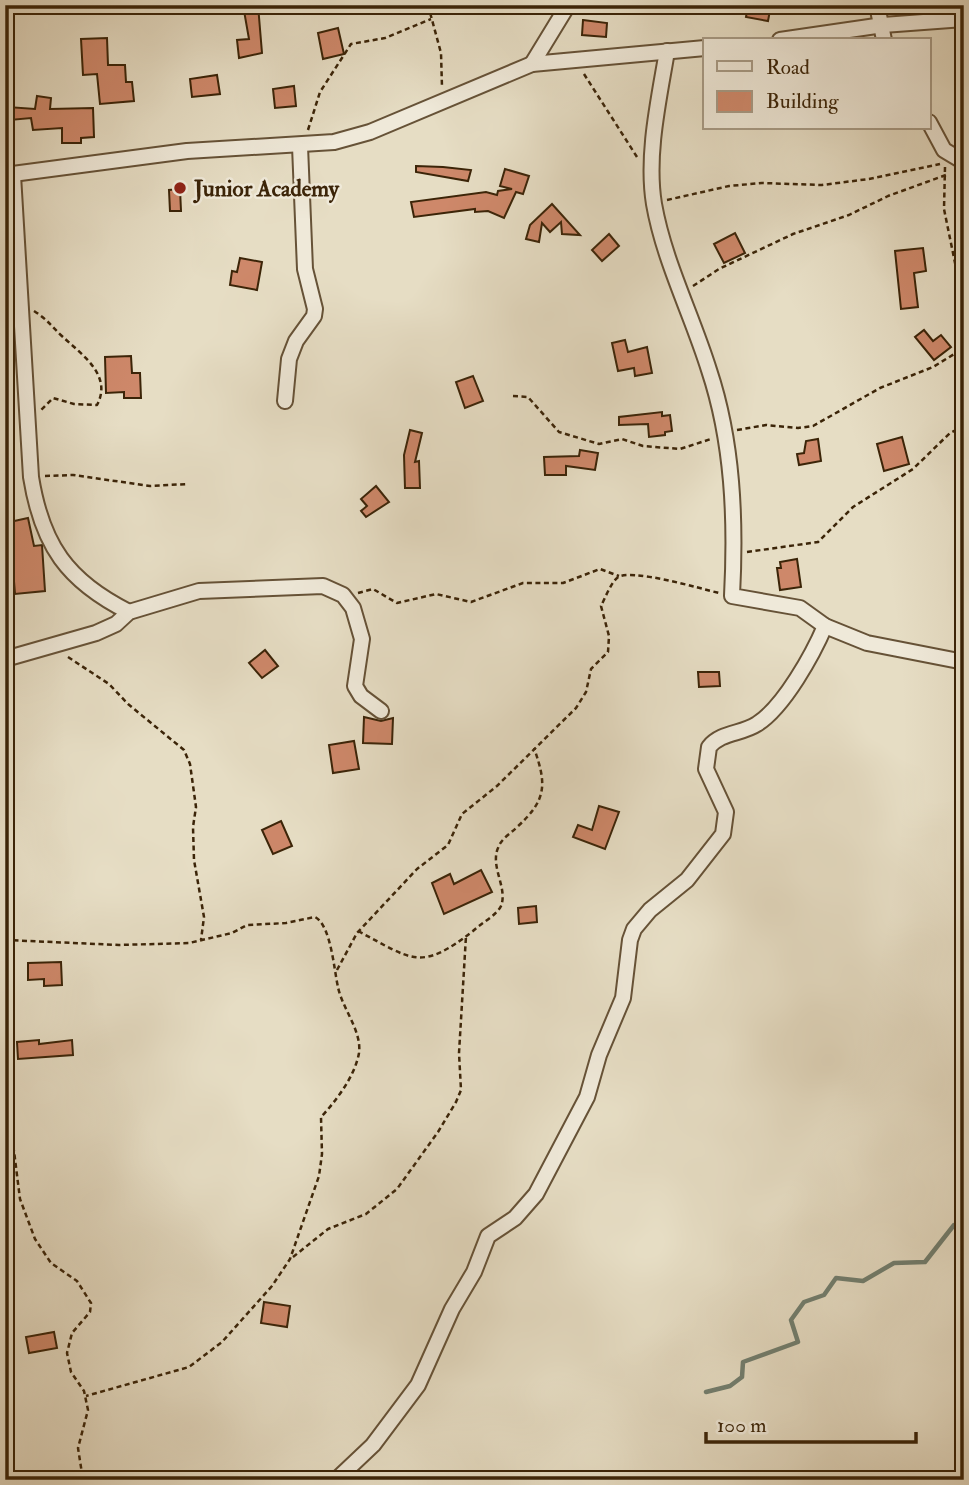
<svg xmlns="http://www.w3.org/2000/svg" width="969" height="1485" font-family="'IM FELL Double Pica',serif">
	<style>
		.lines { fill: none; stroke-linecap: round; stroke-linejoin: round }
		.stream { stroke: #727f70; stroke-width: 4.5 }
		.building { fill: #ce886a; stroke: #3b2408; stroke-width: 2 }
		.street-casing { stroke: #665237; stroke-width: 18 }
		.path { stroke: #3b2408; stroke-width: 2.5; stroke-dasharray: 5 3.5; stroke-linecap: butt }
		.street { stroke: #efe9d9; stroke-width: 14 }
		.poi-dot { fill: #8f2418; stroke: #efe9d9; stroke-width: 2.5 }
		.labels { text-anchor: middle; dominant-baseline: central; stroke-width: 5; stroke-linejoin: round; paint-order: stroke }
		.poi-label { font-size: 23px; font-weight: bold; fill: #3b2408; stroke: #efe9d9; text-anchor: start }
	</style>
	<rect width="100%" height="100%" fill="#e6ddc4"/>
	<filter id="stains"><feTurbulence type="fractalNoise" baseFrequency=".00286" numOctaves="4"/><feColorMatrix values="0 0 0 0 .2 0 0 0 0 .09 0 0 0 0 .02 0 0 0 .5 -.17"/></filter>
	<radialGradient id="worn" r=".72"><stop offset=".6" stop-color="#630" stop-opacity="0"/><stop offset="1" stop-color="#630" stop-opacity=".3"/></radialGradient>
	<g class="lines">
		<polyline class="stream" points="706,1392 730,1386 742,1377 743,1362 798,1342 791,1320 804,1302 824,1295 836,1278 863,1281 894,1263 925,1262 954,1225 964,1226"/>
	</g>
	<g class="building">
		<polygon points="243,5 258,5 262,53 239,58 237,40 249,39"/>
		<polygon points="748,5 771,5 768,21 746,17"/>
		<polygon points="583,20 607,23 606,37 582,35"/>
		<polygon points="338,28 344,54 323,59 318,33"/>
		<polygon points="107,38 108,65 125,65 126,82 132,82 134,101 100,104 97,74 83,75 81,39"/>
		<polygon points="217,75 220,94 192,97 190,79"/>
		<polygon points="294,86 296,106 275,108 273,89"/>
		<polygon points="37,96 51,98 50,109 93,108 94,137 81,138 81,143 62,143 62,128 33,130 31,118 10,120 8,107 35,109"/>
		<polygon points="416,166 443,167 471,170 468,181 416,172"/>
		<polygon points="505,169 529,176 523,194 516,192 504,218 488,211 475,212 475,209 414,217 411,202 486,192 497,195 498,191 512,189 500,186"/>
		<polygon points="180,189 181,211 170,211 169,190"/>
		<polygon points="552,204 580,235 562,234 561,222 550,232 542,223 539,242 526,239 530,225"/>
		<polygon points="735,233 745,253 724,263 714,244"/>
		<polygon points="609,234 619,246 602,261 592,250"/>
		<polygon points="923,248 926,271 914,273 918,307 901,309 895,251"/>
		<polygon points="240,258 262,262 257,290 230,285 232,271 237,272"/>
		<polygon points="924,330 933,341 941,335 951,347 934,360 915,337"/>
		<polygon points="625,340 628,352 647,347 652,373 635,376 634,368 618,371 612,343"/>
		<polygon points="131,356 132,373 140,373 141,398 124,398 124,392 106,393 105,357"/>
		<polygon points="473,376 483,401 465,408 456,382"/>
		<polygon points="662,412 662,416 670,415 672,431 665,432 665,435 649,437 648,424 619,425 619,417"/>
		<polygon points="410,430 422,433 415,462 419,461 420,488 405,488 404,455"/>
		<polygon points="902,437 909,464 884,471 877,444"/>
		<polygon points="818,439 821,461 799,465 797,454 804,453 806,441"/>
		<polygon points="580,450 598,453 595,470 566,466 566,475 545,475 544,457 579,456"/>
		<polygon points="376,486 389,502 366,517 361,511 367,506 361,499"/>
		<polygon points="28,518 34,546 42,545 45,591 15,594 11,543 8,544 5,523"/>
		<polygon points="797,559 801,587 780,590 777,568 781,568 780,562"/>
		<polygon points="265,650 278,666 262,678 249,663"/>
		<polygon points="698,672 719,672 720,686 699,687"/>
		<polygon points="364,717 381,721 393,718 392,744 363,743"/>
		<polygon points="354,741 359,769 333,773 329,745"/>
		<polygon points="599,806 619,812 605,849 573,837 578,825 592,830"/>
		<polygon points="281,821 292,846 273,854 262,830"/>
		<polygon points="481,870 492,892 444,914 432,883 450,874 454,884"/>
		<polygon points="536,906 537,922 519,924 518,908"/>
		<polygon points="61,962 62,985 44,986 44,979 28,980 28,963"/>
		<polygon points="39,1040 39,1044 72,1040 73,1055 18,1059 17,1042"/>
		<polygon points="264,1302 290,1306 287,1327 261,1323"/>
		<polygon points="54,1332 57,1348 29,1353 26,1337"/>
	</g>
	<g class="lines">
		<g class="street-casing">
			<g id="street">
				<polyline points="877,5 884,40"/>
				<polyline points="780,40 883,25 964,19"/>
				<path d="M 667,51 C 659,99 646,155 654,204 C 664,261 692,315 709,370 C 733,442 736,520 732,596 L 800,608 L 825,626 L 867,643 L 964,662"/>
				<polyline points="532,64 568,5"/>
				<polyline points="929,122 944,150 964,162"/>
				<polyline points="5,175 187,151 334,142 370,132 532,64 705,48"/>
				<path d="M 13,175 L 31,477 C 42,545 67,581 129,612"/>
				<polyline points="285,401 289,359 296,341 314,316 315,309 305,269 300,146"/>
				<polyline points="5,659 96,633 116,624 129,612 199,591 323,586 343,595 353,608 362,639 355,686 361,696 381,711"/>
				<path d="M 336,1480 L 373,1445 L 418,1385 L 452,1309 L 474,1272 L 488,1236 L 515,1218 L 536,1194 L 587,1097 L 599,1055 L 623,998 L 630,940 L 634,929 L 650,910 L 687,880 L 723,834 L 726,812 L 706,769 L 709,747 C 721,732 742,734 757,724 C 784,707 813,654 825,626"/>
			</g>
		</g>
		<g class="path">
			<polyline points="428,5 441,53 442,87"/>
			<polyline points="584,74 637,157"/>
			<polyline points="308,130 320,92 351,44 385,38 431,19"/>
			<polyline points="945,167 944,209 964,307"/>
			<polyline points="667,200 729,186 762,183 822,185 869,179 940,164"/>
			<polyline points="693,286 719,269 793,234 849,215 888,196 946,175"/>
			<path d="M 34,311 C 48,320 51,326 63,337 C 81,354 113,375 97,405 L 74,404 L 53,398 L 41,410"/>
			<polyline points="513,396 528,397 559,432 599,444 622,439 643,446 680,449 711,439"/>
			<polyline points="737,430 766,425 798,428 813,426 880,388 933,367 964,348"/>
			<polyline points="45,476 73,475 150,486 188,484"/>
			<polyline points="747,552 818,542 853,507 913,469 950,433 964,426"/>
			<polyline points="358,593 373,589 397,603 436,594 471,602 523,583 563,583 600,569 619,576"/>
			<polyline points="68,657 109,684 128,704 184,750 190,764 196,807 193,827 194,860 204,917 201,940"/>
			<path d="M 358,931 C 413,960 420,972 473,931 C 480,924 497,915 501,906 C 508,888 490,867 498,848 C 501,839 510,834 516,828 C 547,800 547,785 534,748"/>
			<path d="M 5,940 L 119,945 L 189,943 L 232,933 L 247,925 L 286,923 L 315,917 C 331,925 334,970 338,987 C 342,1008 362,1031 359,1053 C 355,1076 336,1101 321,1117 L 322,1154 L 319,1176 L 290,1259 L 272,1286 L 222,1342 L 189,1367 L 86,1396"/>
			<path d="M 337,970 L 357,933 L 417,869 L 448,845 L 462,814 L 497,786 L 576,708 L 586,692 L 591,669 L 608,652 L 609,636 L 601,606 C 605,598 611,583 617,578 C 628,567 702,589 719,593"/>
			<polyline points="5,1141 14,1151 20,1199 35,1239 51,1263 77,1281 91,1303 90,1312 72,1333 67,1353 71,1372 84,1391 88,1410 78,1448 83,1480"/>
			<polyline points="293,1257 328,1229 366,1214 397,1189 438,1132 456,1102 461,1090 459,1053 466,936"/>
		</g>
		<use href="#street" class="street"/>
	</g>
	<circle class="poi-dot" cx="180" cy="188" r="7"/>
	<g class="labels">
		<g class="poi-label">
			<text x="194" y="188">Junior Academy</text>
		</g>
	</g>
	<rect width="969" height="1485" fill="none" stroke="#e6ddc4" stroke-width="28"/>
	<rect x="7" y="7" width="955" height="1471" fill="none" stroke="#3b2408" stroke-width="3.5"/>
	<rect x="14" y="14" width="941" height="1457" fill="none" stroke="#3b2408" stroke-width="2"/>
	<rect x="703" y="38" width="228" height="91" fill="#efe9d9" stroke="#a79a85" stroke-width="2"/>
	<rect x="717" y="61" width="35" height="10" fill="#efe9d9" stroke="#a79a85" stroke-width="2"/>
	<text x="766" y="74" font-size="21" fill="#3b2408">Road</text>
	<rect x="717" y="91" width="35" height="21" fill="#ce886a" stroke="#a79a85" stroke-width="2"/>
	<text x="766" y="108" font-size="21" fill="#3b2408">Building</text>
	<path d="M706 1432v10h210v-10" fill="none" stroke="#3b2408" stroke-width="3.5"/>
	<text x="717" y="1432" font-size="21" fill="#3b2408" stroke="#efe9d9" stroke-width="5" paint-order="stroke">100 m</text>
	<rect width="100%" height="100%" filter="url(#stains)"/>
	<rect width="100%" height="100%" fill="url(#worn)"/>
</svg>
